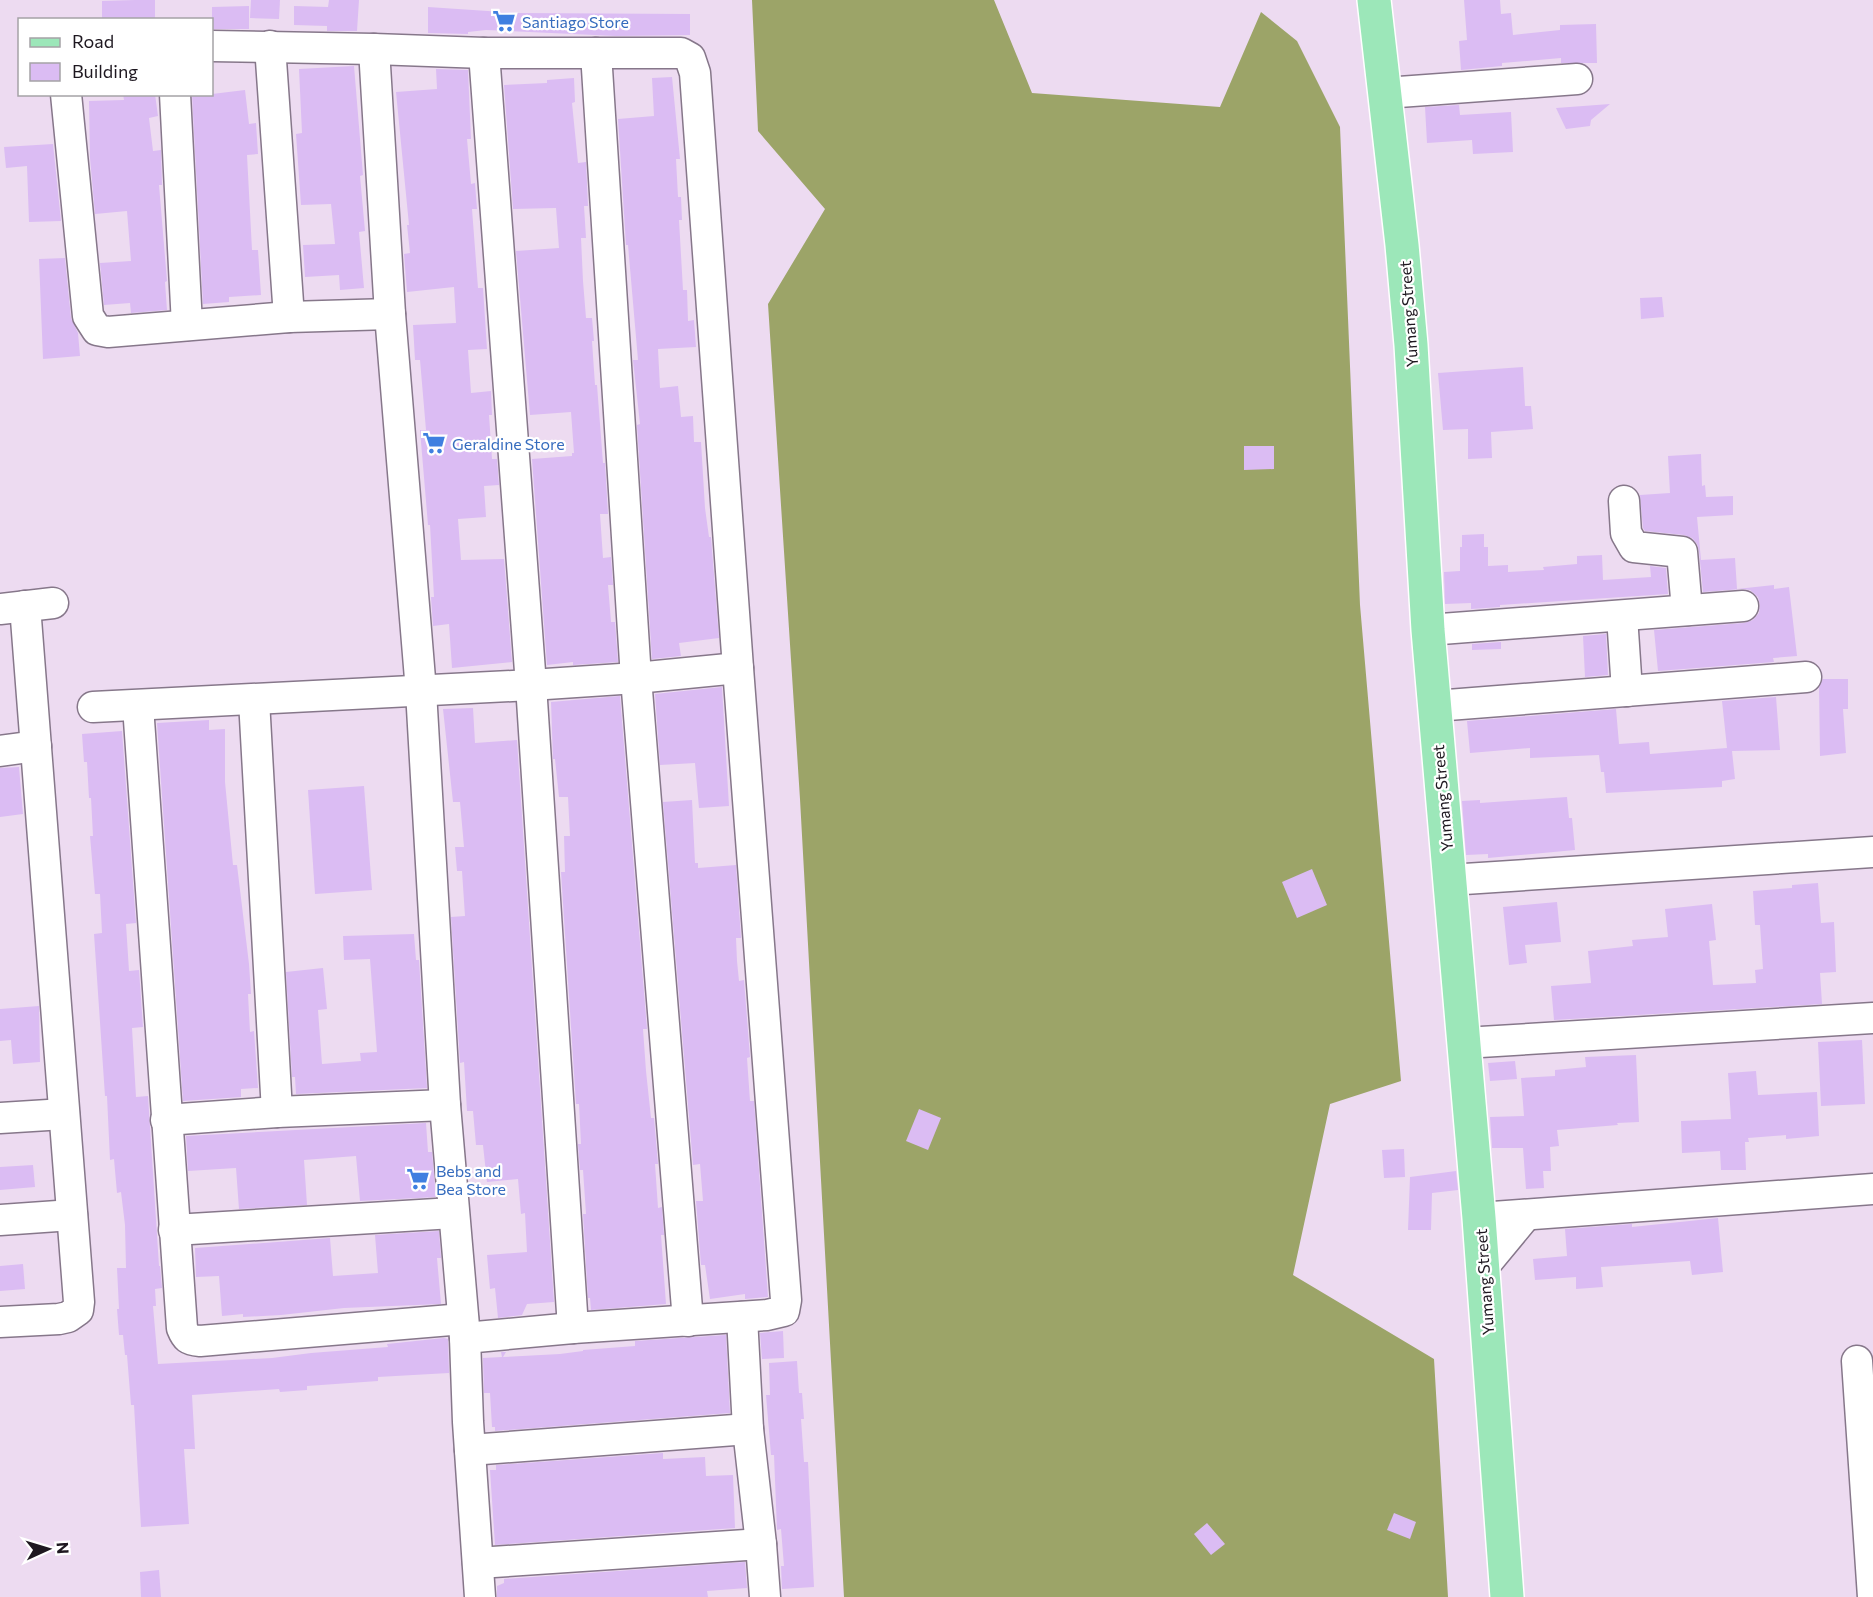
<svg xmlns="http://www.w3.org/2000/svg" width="1873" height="1597" font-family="Commissioner,sans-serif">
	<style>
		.forest { fill: #9ca468 }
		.building { fill: #dbbcf3 }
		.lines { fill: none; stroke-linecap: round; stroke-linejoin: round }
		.minor-casing { stroke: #86778a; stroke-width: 33 }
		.major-casing { stroke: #fff; stroke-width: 36 }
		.minor { stroke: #fff; stroke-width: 30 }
		.major { stroke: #9ce7b9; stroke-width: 33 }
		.labels { text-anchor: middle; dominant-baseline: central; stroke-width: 4.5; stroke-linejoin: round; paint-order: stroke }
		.shop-label { font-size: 16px; fill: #366cbe; stroke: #fff; text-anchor: start }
		.street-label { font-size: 16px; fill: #1e1820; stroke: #fff }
	</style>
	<rect width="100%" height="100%" fill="#eddbf1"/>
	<polygon class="forest" points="752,0 994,0 1032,93 1220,107 1261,12 1297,41 1340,127 1360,605 1401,1081 1330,1104 1293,1275 1434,1359 1448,1597 844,1597 800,799 768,304 825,209 758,131"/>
	<g class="building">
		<polygon points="135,0 155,0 155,20 102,20 102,1"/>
		<polygon points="251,0 280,0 279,19 250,18"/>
		<polygon points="329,0 359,0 357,31 327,31 327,26 294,25 294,6 328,7"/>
		<polygon points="1464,0 1500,0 1501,14 1511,13 1513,35 1560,30 1560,25 1596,24 1597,63 1561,63 1561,58 1502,63 1502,66 1461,70 1459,41 1467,40"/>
		<polygon points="249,6 249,29 212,29 212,7"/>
		<polygon points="428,7 517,13 690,14 690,35 616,36 486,30 468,32 468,34 428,33"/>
		<polygon points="354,66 363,175 360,176 365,231 359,232 364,288 340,290 339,275 305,277 303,245 335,244 331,204 301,205 296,134 302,133 299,69"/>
		<polygon points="436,69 468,70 471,139 467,139 471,184 475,183 477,209 472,209 478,288 483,288 487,349 468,350 471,393 491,391 492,415 489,415 492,459 497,459 499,485 484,486 486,517 458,519 461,560 504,559 512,662 452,668 449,624 433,626 431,597 434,597 430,525 428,525 420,430 426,430 420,360 415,360 413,325 456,323 454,287 407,292 404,254 410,253 407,225 409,225 396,92 437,89"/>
		<polygon points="672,77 680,159 676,159 678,197 681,197 682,220 679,220 683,290 687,290 688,321 694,320 696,347 658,349 660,388 678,386 681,417 693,416 694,442 701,442 705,508 709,537 711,537 719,638 679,643 681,656 652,659 637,425 640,424 633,360 638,360 628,245 626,245 618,119 654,116 652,78"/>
		<polygon points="574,78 575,102 572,103 578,163 586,162 588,206 584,206 586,238 581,238 583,281 586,318 592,318 594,341 592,341 595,385 597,385 603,463 605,463 608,514 600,514 603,558 611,557 613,585 608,585 611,622 615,622 618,662 573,665 573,662 547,665 532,459 572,456 572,453 574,453 571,412 530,415 516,251 559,248 556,208 513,209 504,85 547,83 547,80"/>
		<polygon points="245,90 249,124 256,123 258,154 247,155 252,250 258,250 261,295 229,297 229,302 203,304 192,94 212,94"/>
		<polygon points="123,94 155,94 158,116 149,118 153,151 161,150 162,185 159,185 167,281 165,282 167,310 131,313 130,303 104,305 100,263 131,261 127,211 95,214 90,158 89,101 124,100"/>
		<polygon points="1610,104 1591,120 1590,126 1566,129 1556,108"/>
		<polygon points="1459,105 1460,115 1511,112 1513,152 1473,154 1472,140 1427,143 1425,107"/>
		<polygon points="53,144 61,221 29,222 27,166 6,168 4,147"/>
		<polygon points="65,258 71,318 78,333 80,356 43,359 39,259"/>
		<polygon points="1662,297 1664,317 1641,319 1640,298"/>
		<polygon points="1523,367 1525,406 1531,406 1533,429 1491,432 1492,458 1468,459 1468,429 1443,430 1438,373"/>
		<polygon points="1244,446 1274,446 1274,469 1244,470"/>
		<polygon points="1701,454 1702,486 1705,485 1706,497 1733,496 1733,515 1697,517 1701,560 1735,558 1737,589 1774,585 1774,589 1789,587 1797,656 1773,658 1774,662 1658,671 1654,630 1744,623 1753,620 1759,613 1760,605 1758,597 1750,590 1742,589 1703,592 1699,551 1697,544 1692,538 1684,535 1645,531 1643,528 1640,495 1670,493 1668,456"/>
		<polygon points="1484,534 1484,547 1488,547 1488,566 1508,565 1508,572 1544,570 1543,567 1577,564 1577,556 1602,555 1603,580 1651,577 1650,566 1666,568 1668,594 1500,605 1500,607 1471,609 1471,603 1445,604 1444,572 1460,571 1460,547 1462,547 1462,535"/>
		<polygon points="1606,634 1608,675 1585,677 1583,636"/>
		<polygon points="1501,642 1501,649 1472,650 1472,644"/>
		<polygon points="1823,679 1848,679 1848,709 1843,709 1846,753 1820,756 1819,687"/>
		<polygon points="722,687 729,806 699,808 695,763 660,765 655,694"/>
		<polygon points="620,696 647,1029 643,1029 646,1071 651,1118 654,1118 658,1164 655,1164 658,1208 662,1207 664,1235 661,1235 666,1304 591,1310 590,1298 588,1298 583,1214 586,1214 583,1170 580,1170 578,1144 581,1144 579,1104 576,1104 561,872 565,872 564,836 570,836 568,797 559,797 555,759 553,759 551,702"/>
		<polygon points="1776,697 1780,750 1732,751 1735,779 1722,781 1722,787 1606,793 1604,772 1601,772 1599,755 1530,758 1530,748 1470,753 1467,721 1616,709 1619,744 1649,742 1650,754 1727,748 1722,701"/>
		<polygon points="473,708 475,743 517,740 554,1302 527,1304 522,1315 498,1318 495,1288 490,1289 487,1255 527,1252 525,1213 521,1214 518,1179 487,1182 483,1145 476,1145 473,1111 467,1111 464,1062 460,1063 451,917 465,916 462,871 457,871 455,847 464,847 460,802 453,802 443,709"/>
		<polygon points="209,720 209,730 225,729 225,782 233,865 237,865 249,964 251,994 248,994 250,1032 254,1031 258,1088 241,1089 241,1097 183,1101 157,723"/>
		<polygon points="122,731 136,923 126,924 129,971 139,970 143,1027 132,1028 136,1097 148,1096 159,1266 160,1266 162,1288 155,1289 156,1306 153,1306 158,1364 272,1358 311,1353 388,1347 387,1344 444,1338 448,1339 449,1373 378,1377 378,1381 307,1386 307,1390 280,1392 279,1389 192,1395 195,1449 184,1449 189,1524 141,1527 134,1405 131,1405 127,1355 125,1355 123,1335 119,1335 117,1309 119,1309 117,1268 126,1268 125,1225 121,1192 117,1193 114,1159 110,1160 107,1096 105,1096 94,934 102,933 100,894 95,894 90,836 93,836 91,798 89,798 87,762 84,762 82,734"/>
		<polygon points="19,767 23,814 0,817 0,768"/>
		<polygon points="364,786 372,890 315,894 308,790"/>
		<polygon points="1567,797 1569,818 1572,818 1575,850 1488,858 1488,854 1466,855 1462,801 1480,800 1480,803"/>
		<polygon points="692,800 695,863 698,863 698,868 736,865 741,938 736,938 737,961 739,981 744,980 750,1057 747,1058 750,1101 754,1101 768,1297 767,1297 745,1299 745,1294 710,1299 705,1265 701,1265 696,1201 703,1201 700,1164 693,1165 663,802"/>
		<polygon points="1312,869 1327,905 1297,918 1282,882"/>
		<polygon points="1818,883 1821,923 1834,922 1836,972 1820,973 1822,1004 1554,1020 1551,986 1591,983 1588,951 1633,946 1632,940 1668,937 1665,909 1712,904 1716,940 1709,941 1713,985 1756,983 1755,970 1763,969 1760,925 1755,925 1753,891 1792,888 1792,885"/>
		<polygon points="1557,902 1561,942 1525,945 1527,963 1509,965 1503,907"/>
		<polygon points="414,934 416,960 419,960 427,1088 296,1094 295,1077 292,1077 286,972 323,968 327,1009 318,1010 322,1064 361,1061 360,1053 377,1052 370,959 344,960 343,936"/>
		<polygon points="39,1006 40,1062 13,1064 11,1040 0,1041 0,1009"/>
		<polygon points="1862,1040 1865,1104 1821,1106 1818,1042"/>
		<polygon points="1636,1055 1639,1122 1617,1123 1618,1125 1557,1130 1559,1146 1550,1147 1551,1171 1543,1171 1544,1188 1526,1189 1523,1148 1492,1148 1490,1117 1524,1116 1521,1078 1555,1076 1555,1070 1586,1067 1585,1057"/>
		<polygon points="1515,1061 1517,1079 1490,1081 1488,1063"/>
		<polygon points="1756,1071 1758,1095 1817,1092 1819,1136 1786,1139 1786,1135 1748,1138 1749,1142 1745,1142 1746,1170 1721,1170 1720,1151 1682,1153 1681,1121 1731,1119 1728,1073"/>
		<polygon points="919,1109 941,1118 928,1150 906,1141"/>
		<polygon points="426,1123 428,1152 432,1152 436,1197 360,1201 356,1156 304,1160 307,1205 239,1209 236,1168 188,1171 186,1136"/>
		<polygon points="1404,1149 1405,1177 1384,1178 1382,1150"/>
		<polygon points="33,1165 35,1187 0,1190 0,1167"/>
		<polygon points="1456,1171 1458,1190 1432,1193 1431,1230 1408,1230 1410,1177"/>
		<polygon points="1718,1218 1723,1272 1692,1275 1690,1261 1601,1267 1603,1287 1576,1289 1576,1277 1535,1280 1533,1259 1567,1256 1565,1229 1632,1224 1632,1227"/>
		<polygon points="439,1231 441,1258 437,1258 441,1304 344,1308 281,1315 243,1317 243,1314 222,1316 219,1276 196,1277 195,1248 330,1238 333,1276 378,1273 375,1235"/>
		<polygon points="23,1264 25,1289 0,1291 0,1266"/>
		<polygon points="783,1331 784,1358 762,1359 760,1333"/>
		<polygon points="726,1335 730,1413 495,1431 495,1427 492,1427 490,1393 484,1393 483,1358 502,1357 501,1352 506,1352 503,1357 560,1354 583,1351 583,1350 635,1346 635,1341"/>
		<polygon points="797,1361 799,1393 802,1393 804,1419 801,1419 804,1462 808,1462 814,1587 782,1589 781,1566 784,1566 781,1529 777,1530 774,1455 771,1455 766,1395 770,1395 769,1363"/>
		<polygon points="663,1453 663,1459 705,1457 706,1476 733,1475 735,1528 495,1545 490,1470 496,1470 496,1465"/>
		<polygon points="1394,1513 1416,1522 1410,1539 1387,1530"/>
		<polygon points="1207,1523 1225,1544 1211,1555 1194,1534"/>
		<polygon points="745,1562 747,1588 707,1591 708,1597 497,1597 497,1586 504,1583 504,1579"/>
		<polygon points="159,1570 161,1597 141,1597 140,1572"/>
	</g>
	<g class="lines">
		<g class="minor-casing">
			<g id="minor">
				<polyline points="212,46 374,49 484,53 681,53 690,58 695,73 738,668 786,1300 784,1311 767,1315 573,1328 465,1338"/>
				<polyline points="270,46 289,317"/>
				<polyline points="374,49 390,314 421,691 445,1105 465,1338 468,1422 480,1597"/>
				<polyline points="484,53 531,685 573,1328"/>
				<polyline points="596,53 636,678 688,1321"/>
				<polyline points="1385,93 1577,79"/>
				<polyline points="66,94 88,316 97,330 108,332 289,317 390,314"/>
				<polyline points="175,94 187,325"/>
				<polyline points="1624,501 1626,533 1634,547 1682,552 1687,610"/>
				<polyline points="0,609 53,603"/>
				<polyline points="1622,616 1627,691"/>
				<polyline points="1428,630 1743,606"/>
				<polyline points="254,700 277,1112"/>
				<path d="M 138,706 L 182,1328 C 186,1338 188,1340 200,1341 L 463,1319"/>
				<polyline points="1435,706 1806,677"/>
				<polyline points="93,707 531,685 636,678 738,668"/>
				<polyline points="0,751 36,746"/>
				<polyline points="1449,880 1873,852"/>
				<polyline points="1464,1043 1873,1018"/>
				<polyline points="0,1118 64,1114"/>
				<polyline points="166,1120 277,1112 445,1105"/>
				<polyline points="1479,1218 1873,1189"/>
				<polyline points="0,1220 72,1215"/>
				<polyline points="174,1230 453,1213"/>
				<polyline points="1483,1267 1526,1215"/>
				<polyline points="742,1317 748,1429 761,1544 765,1597"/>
				<polyline points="0,1322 59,1319 68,1317 78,1310 79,1302 25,606"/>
				<polyline points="1857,1361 1873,1597"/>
				<polyline points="470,1450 748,1429"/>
				<polyline points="478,1563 761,1544"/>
			</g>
		</g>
		<g class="major-casing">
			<polyline id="major" points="1374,0 1402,245 1411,345 1428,630 1479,1218 1507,1597"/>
		</g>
		<use href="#minor" class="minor"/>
		<use href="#major" class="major"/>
	</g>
	<defs>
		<g id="supermarket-bare" transform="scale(1.8)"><path d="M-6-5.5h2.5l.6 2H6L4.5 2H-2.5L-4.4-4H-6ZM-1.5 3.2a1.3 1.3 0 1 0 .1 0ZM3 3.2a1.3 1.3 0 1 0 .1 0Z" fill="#3f7fe0" stroke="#fff" stroke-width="2.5" paint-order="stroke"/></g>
	</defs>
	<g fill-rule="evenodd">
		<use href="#supermarket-bare" x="504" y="21"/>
		<use href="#supermarket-bare" x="434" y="443"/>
		<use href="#supermarket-bare" x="418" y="1179"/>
	</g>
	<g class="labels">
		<g class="shop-label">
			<text x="522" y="21">Santiago Store</text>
			<text x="452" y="443">Geraldine Store</text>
			<text x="436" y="1170">Bebs and<tspan x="436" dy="18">Bea Store</tspan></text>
		</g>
		<g class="street-label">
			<text transform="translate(1408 314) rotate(-94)">Yumang Street</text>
			<text transform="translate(1442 798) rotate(-95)">Yumang Street</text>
			<text transform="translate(1484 1282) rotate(-94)">Yumang Street</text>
		</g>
	</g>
	<rect x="18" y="18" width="195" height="78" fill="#ffffff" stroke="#a5a3a6" stroke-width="1.5"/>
	<rect x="30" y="38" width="30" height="9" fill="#9ce7b9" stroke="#a5a3a6" stroke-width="1.5"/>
	<text x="72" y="48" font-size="18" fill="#1e1820">Road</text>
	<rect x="30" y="63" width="30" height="18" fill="#dbbcf3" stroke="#a5a3a6" stroke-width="1.5"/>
	<text x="72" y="78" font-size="18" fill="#1e1820">Building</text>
	<g transform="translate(48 1549) rotate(86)" stroke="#ffffff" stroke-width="4.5" paint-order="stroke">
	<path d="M0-4.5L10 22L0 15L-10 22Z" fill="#1e1820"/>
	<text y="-9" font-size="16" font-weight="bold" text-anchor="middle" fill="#1e1820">N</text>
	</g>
</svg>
